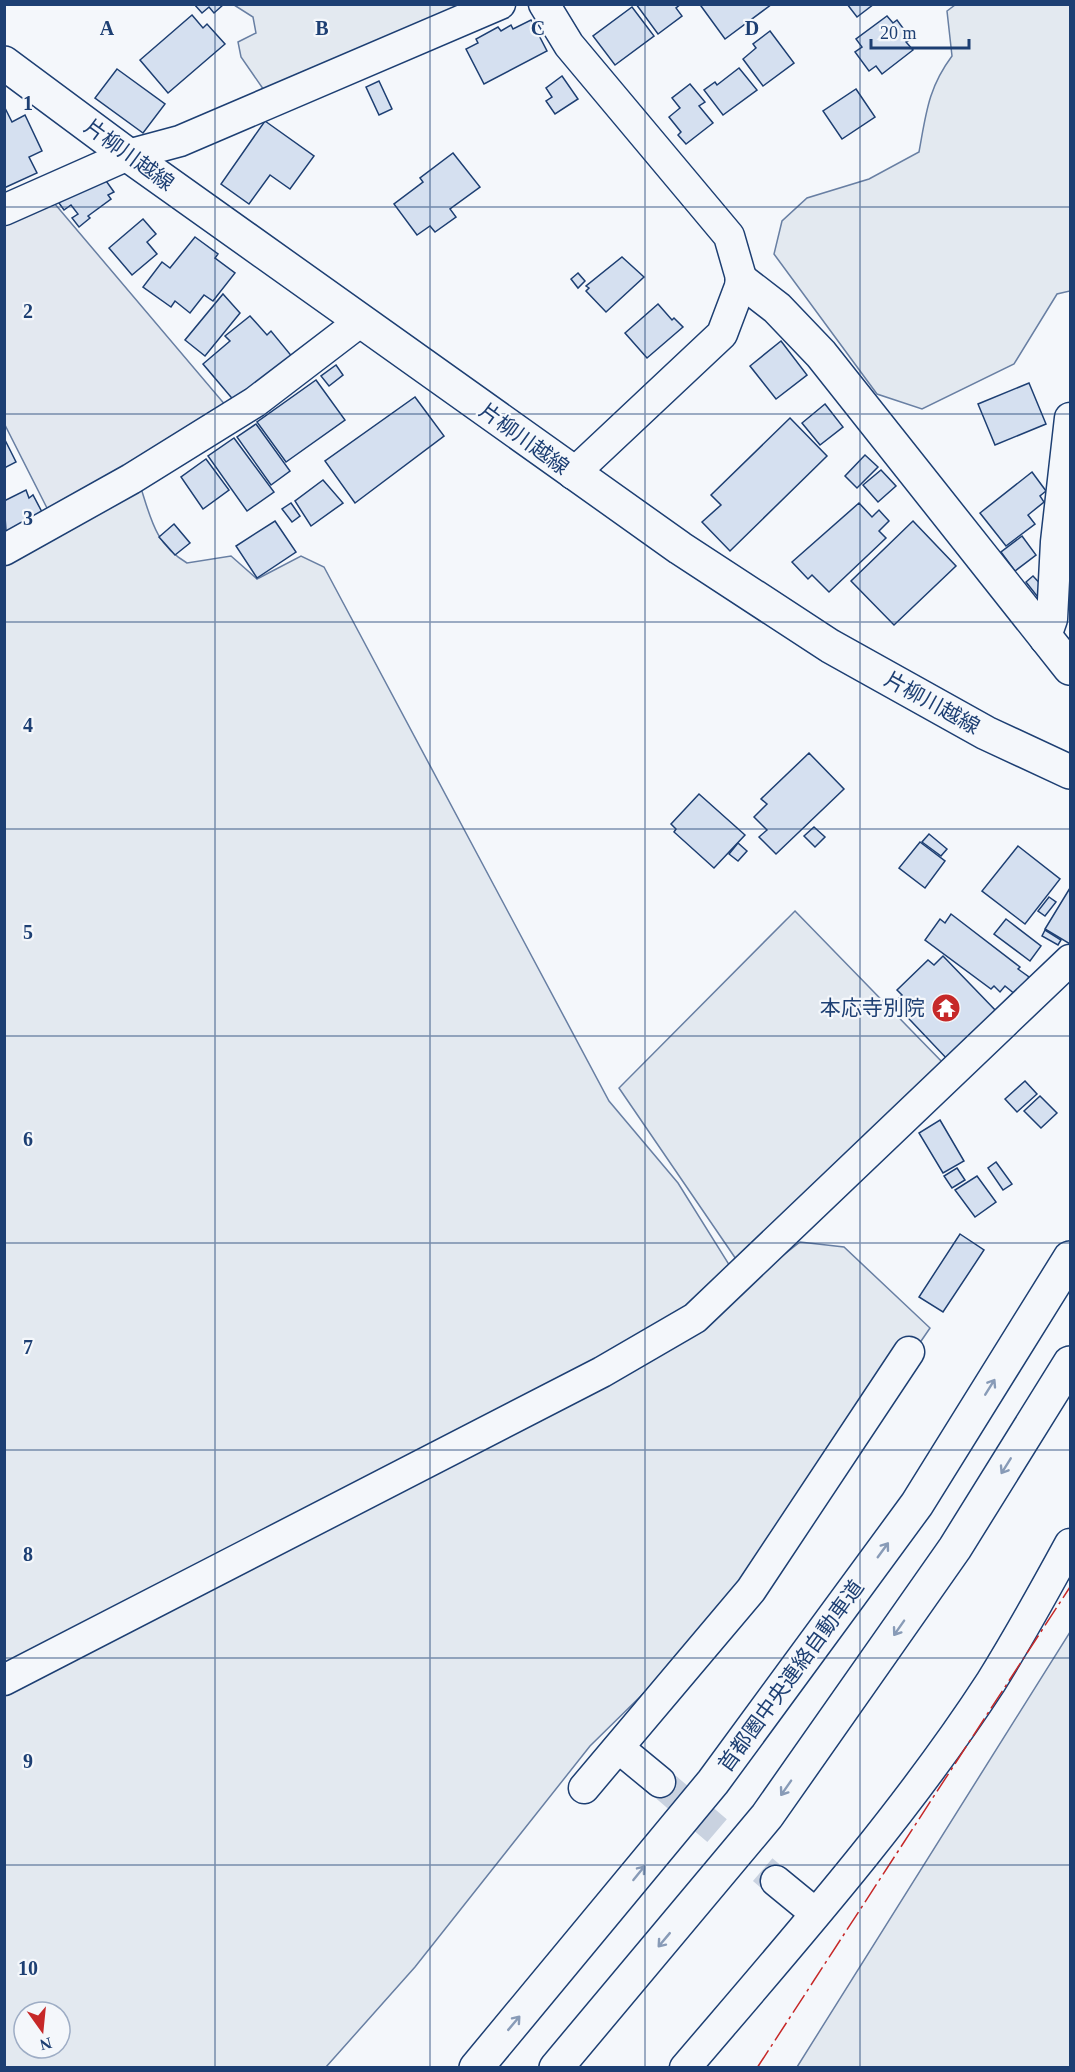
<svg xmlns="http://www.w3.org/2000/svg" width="1075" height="2072" font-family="'Times New Roman','Noto Sans JP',serif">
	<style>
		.green { fill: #e3e9f0; stroke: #687fa3; stroke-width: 1.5; fill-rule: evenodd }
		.parking { fill: #e3e8f0; stroke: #687fa3; stroke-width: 1.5 }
		.building { fill: #d5e0f0; stroke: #1d3f73; stroke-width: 1.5 }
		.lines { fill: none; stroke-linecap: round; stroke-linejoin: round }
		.street-tunnel { stroke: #c9d2e0; stroke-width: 30; stroke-dasharray: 30 15; stroke-linecap: butt }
		.street-casing { stroke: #1d3f73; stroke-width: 33 }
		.secondary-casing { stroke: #1d3f73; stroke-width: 36 }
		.highway-casing { stroke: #1d3f73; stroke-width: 36 }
		.street { stroke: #f4f7fb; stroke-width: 30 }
		.secondary { stroke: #f4f7fb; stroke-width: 33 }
		.highway { stroke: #f4f7fb; stroke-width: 33 }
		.power { stroke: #c62828; stroke-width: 1.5; stroke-dasharray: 21 4.5 3 4.5; stroke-linecap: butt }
		.oneway { stroke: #889bb7 }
		.grid { fill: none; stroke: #1d3f73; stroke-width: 1.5; stroke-opacity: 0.55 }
		.labels { text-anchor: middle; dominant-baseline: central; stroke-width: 4.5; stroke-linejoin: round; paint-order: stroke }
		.street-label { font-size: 21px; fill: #1d3f73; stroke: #f4f7fb }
		.poi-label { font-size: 21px; fill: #1d3f73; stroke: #f4f7fb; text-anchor: end }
		.grid-label { font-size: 20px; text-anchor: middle; font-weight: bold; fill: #1d3f73; stroke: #f4f7fb; stroke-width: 4.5; stroke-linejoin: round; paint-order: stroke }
	</style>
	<rect width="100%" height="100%" fill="#f4f7fb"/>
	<g class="green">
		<polygon points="234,5 459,5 448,15 266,93 241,57 238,42 256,33 253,17"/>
		<path d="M 955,5 L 1070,5 L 1070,291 L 1057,294 L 1014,364 L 922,409 L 877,394 L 774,254 L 782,221 L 807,198 L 869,179 L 919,152 C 926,114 928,88 952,56 L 947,11 Z"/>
		<path d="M 140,485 C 151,519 155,544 187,563 L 231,556 L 257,579 L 301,556 L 324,567 L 609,1101 L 678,1183 L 743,1287 L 800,1242 L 844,1247 L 930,1328 L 821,1487 L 705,1633 L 590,1746 L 415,1967 L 326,2067 L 5,2067 L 4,562 ZM 24,2012 L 60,2012 L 60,2048 L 24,2048 Z"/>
		<polygon points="795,911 945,1065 738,1262 619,1088"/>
		<polygon points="1070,1632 1070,2067 797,2067"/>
	</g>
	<polygon class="parking" points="49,197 227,407 48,510 5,425 5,218"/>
	<g class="building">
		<polygon points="194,4 224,4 214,13 209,7 202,13"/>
		<polygon points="636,4 681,4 676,8 682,16 658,34"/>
		<polygon points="703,4 772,4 725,39 701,6"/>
		<polygon points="847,4 874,4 857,17"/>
		<polygon points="632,7 654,36 615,65 593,36"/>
		<polygon points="192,15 203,28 207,24 225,44 168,93 140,60"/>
		<polygon points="887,16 893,23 897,20 911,39 906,42 913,50 882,74 876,66 869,71 855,52 862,47 856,39"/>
		<polygon points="531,20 547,51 484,84 466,49 478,43 476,39 498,27 501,31 511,25 513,29"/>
		<polygon points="770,31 794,63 763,86 743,59 756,48 753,44"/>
		<polygon points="739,68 757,90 723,115 704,90 715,82 717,85"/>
		<polygon points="117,69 165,104 143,133 95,98"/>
		<polygon points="562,76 578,99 555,114 546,101 552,97 546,88"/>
		<polygon points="379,81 392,109 379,115 366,87"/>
		<polygon points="690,84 705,102 699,106 713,123 686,144 678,135 681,132 669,117 680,108 672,98"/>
		<polygon points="856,89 875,117 842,139 823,111"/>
		<polygon points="4,106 12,122 25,115 42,151 29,157 37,173 4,188"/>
		<polygon points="265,121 314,156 290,189 270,175 249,204 221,184"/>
		<polygon points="453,153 480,187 450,209 456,217 435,232 430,226 417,235 394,204 423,182 420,178"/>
		<polygon points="104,178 114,192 108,195 111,199 88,216 90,218 79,227 72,218 78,214 71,205 64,210 54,196"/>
		<polygon points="143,219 156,234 147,242 157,254 132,275 109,248"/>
		<polygon points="195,237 218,254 215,258 235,273 213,301 204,295 190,313 175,301 171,307 143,287 162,262 170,268"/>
		<polygon points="622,257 644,277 606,312 586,291 589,288 586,286"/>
		<polygon points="578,273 585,281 578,288 571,279"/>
		<polygon points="223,294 240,313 205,356 185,340"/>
		<polygon points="658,304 672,320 674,318 683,327 647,358 625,333"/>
		<polygon points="250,316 267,335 271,331 294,359 236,403 203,364 230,341 225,336"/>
		<polygon points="781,341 807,375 776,399 750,366"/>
		<polygon points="336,365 343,375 329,386 321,376"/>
		<polygon points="316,380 345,420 286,462 257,422"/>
		<polygon points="1029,383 1046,424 995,445 978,404"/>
		<polygon points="415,397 444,436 355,503 325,461"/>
		<polygon points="825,404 843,427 820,445 802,423"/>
		<polygon points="790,418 827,456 730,551 702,522 721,505 711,495"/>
		<polygon points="256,424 290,471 271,485 237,437"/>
		<polygon points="4,438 16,462 6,467 4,470"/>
		<polygon points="234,438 274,492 247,511 208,456"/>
		<polygon points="865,455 878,467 857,488 845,476"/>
		<polygon points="206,459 229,490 203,509 181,477"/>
		<polygon points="881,470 896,486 878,502 863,485"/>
		<polygon points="1032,472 1046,491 1040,496 1044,502 1028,515 1035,524 1006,546 980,513"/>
		<polygon points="323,480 343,503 311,526 295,501"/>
		<polygon points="26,490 29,498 33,495 42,512 6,532 4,501"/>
		<polygon points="291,503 300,516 292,522 282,509"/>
		<polygon points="859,503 872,517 879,510 889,521 879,531 886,538 829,592 812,575 808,579 792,562"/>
		<polygon points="275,521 296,552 257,578 236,546"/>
		<polygon points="913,521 956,566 894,625 851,581"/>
		<polygon points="174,524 190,543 175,555 159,537"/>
		<polygon points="1022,536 1036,555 1015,571 1001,552"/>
		<polygon points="1033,576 1045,589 1037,596 1026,582"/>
		<polygon points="809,753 844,789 776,854 759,837 767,830 754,817 767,804 761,799"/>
		<polygon points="699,794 745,835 714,868 674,832 676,829 671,824"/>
		<polygon points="814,827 825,837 815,847 804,836"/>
		<polygon points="929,834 947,849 941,856 922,842"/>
		<polygon points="920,842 945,861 925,888 899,868"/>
		<polygon points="738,843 747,851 738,861 729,854"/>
		<polygon points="1018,846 1060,879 1025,924 982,891"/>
		<polygon points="1070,888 1070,944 1045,929"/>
		<polygon points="1049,897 1056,902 1045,916 1038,911"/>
		<polygon points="951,914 1020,967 1018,969 1029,977 1016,995 1005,986 1000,992 994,986 991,989 925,940 940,919 945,923"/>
		<polygon points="1006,919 1041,946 1030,961 994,934"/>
		<polygon points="1045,930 1061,940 1058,945 1042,936"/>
		<polygon points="943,956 998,1013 949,1061 894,1003 902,995 897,990 928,960 934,965"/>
		<polygon points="1025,1081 1037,1094 1017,1112 1005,1099"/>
		<polygon points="1040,1096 1057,1113 1041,1128 1024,1111"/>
		<polygon points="940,1120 964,1161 943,1173 919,1133"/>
		<polygon points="996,1162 1012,1184 1003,1190 988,1168"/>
		<polygon points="957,1168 965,1180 952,1188 944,1176"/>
		<polygon points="977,1176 996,1202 975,1217 955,1190"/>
		<polygon points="960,1234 984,1250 943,1312 919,1297"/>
	</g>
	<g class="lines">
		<polyline class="street-tunnel" points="660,1782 776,1881"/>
		<g class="street-casing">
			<g id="street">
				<polyline points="544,4 569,45 729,236 742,281 722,334 573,474"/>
				<polyline points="4,210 128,155 180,141 500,4"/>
				<polyline points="4,550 131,479 255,402 361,321"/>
				<polyline points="1045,639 1052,619 1056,542 1070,418"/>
				<polyline points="4,1680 602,1372 695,1318 1070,960"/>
				<polyline points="620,1749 660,1782"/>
				<polyline points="584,1788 751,1590 909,1352"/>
				<polyline points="776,1881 815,1913"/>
				<path d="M 685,2068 C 789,1946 904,1816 991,1682 C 1019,1637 1045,1590 1070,1544"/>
			</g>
		</g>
		<g class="secondary-casing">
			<g id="secondary">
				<polyline points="4,63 128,155 680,548 830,646 986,733 1070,772"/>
				<polyline points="742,281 777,308 821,354 1070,668"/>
			</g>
		</g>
		<g class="highway-casing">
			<g id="highway">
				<polyline points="476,2068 713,1782 917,1504 1070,1258"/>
				<polyline points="556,2068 767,1816 955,1548 1070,1363"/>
			</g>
		</g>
		<use href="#street" class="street"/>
		<use href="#secondary" class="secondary"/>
		<use href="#highway" class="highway"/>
		<polyline class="power" points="757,2068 1070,1587"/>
	</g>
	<defs><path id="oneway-shaft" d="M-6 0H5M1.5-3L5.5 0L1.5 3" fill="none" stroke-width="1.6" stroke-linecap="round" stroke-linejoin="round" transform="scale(1.5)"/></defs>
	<g class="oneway">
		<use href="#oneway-shaft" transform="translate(990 1387) rotate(-58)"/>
		<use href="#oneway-shaft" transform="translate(1006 1466) rotate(122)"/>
		<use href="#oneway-shaft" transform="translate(883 1550) rotate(-54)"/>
		<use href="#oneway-shaft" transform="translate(899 1628) rotate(125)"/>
		<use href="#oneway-shaft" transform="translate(786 1788) rotate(125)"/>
		<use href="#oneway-shaft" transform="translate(639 1873) rotate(-51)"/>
		<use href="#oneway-shaft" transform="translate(664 1940) rotate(130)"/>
		<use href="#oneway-shaft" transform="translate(514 2023) rotate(-50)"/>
	</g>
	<path class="grid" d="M 215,4 L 215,2068M 430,4 L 430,2068M 645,4 L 645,2068M 860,4 L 860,2068M 4,207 L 1070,207M 4,414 L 1070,414M 4,622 L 1070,622M 4,829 L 1070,829M 4,1036 L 1070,1036M 4,1243 L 1070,1243M 4,1450 L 1070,1450M 4,1658 L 1070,1658M 4,1865 L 1070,1865"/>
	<defs>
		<g id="temple-disc" transform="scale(1.5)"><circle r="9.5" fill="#c62828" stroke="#f4f7fb"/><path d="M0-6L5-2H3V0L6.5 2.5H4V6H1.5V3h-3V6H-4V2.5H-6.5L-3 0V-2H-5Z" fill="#fff"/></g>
	</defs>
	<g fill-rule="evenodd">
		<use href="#temple-disc" x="946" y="1008"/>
	</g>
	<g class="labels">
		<g class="street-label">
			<text transform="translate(129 155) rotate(36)">片柳川越線</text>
			<text transform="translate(524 439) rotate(36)">片柳川越線</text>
			<text transform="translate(932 703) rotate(29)">片柳川越線</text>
			<text transform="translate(791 1676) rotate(-54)">首都圏中央連絡自動車道</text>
		</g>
		<g class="poi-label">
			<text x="925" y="1008">本応寺別院</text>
		</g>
	</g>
	<g class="grid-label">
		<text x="107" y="35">A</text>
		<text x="322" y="35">B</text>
		<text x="538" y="35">C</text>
		<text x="752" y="35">D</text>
		<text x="28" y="110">1</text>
		<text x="28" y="318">2</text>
		<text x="28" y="525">3</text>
		<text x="28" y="732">4</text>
		<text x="28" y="939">5</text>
		<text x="28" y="1146">6</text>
		<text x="28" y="1354">7</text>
		<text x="28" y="1561">8</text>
		<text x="28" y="1768">9</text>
		<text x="28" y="1975">10</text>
	</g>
	<rect width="1075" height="2072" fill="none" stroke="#1d3f73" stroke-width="12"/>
	<g transform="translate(42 2030) rotate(165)"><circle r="28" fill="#f4f7fb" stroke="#9eadc5" stroke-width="1.5"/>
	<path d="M0-4.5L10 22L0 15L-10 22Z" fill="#c62828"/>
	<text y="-9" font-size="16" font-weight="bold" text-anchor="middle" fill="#1d3f73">N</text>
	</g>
	<path d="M871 39v9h98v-9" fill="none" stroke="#1d3f73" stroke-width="3"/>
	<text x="880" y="39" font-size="18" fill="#1d3f73" stroke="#f4f7fb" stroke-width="4.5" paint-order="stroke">20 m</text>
</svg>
